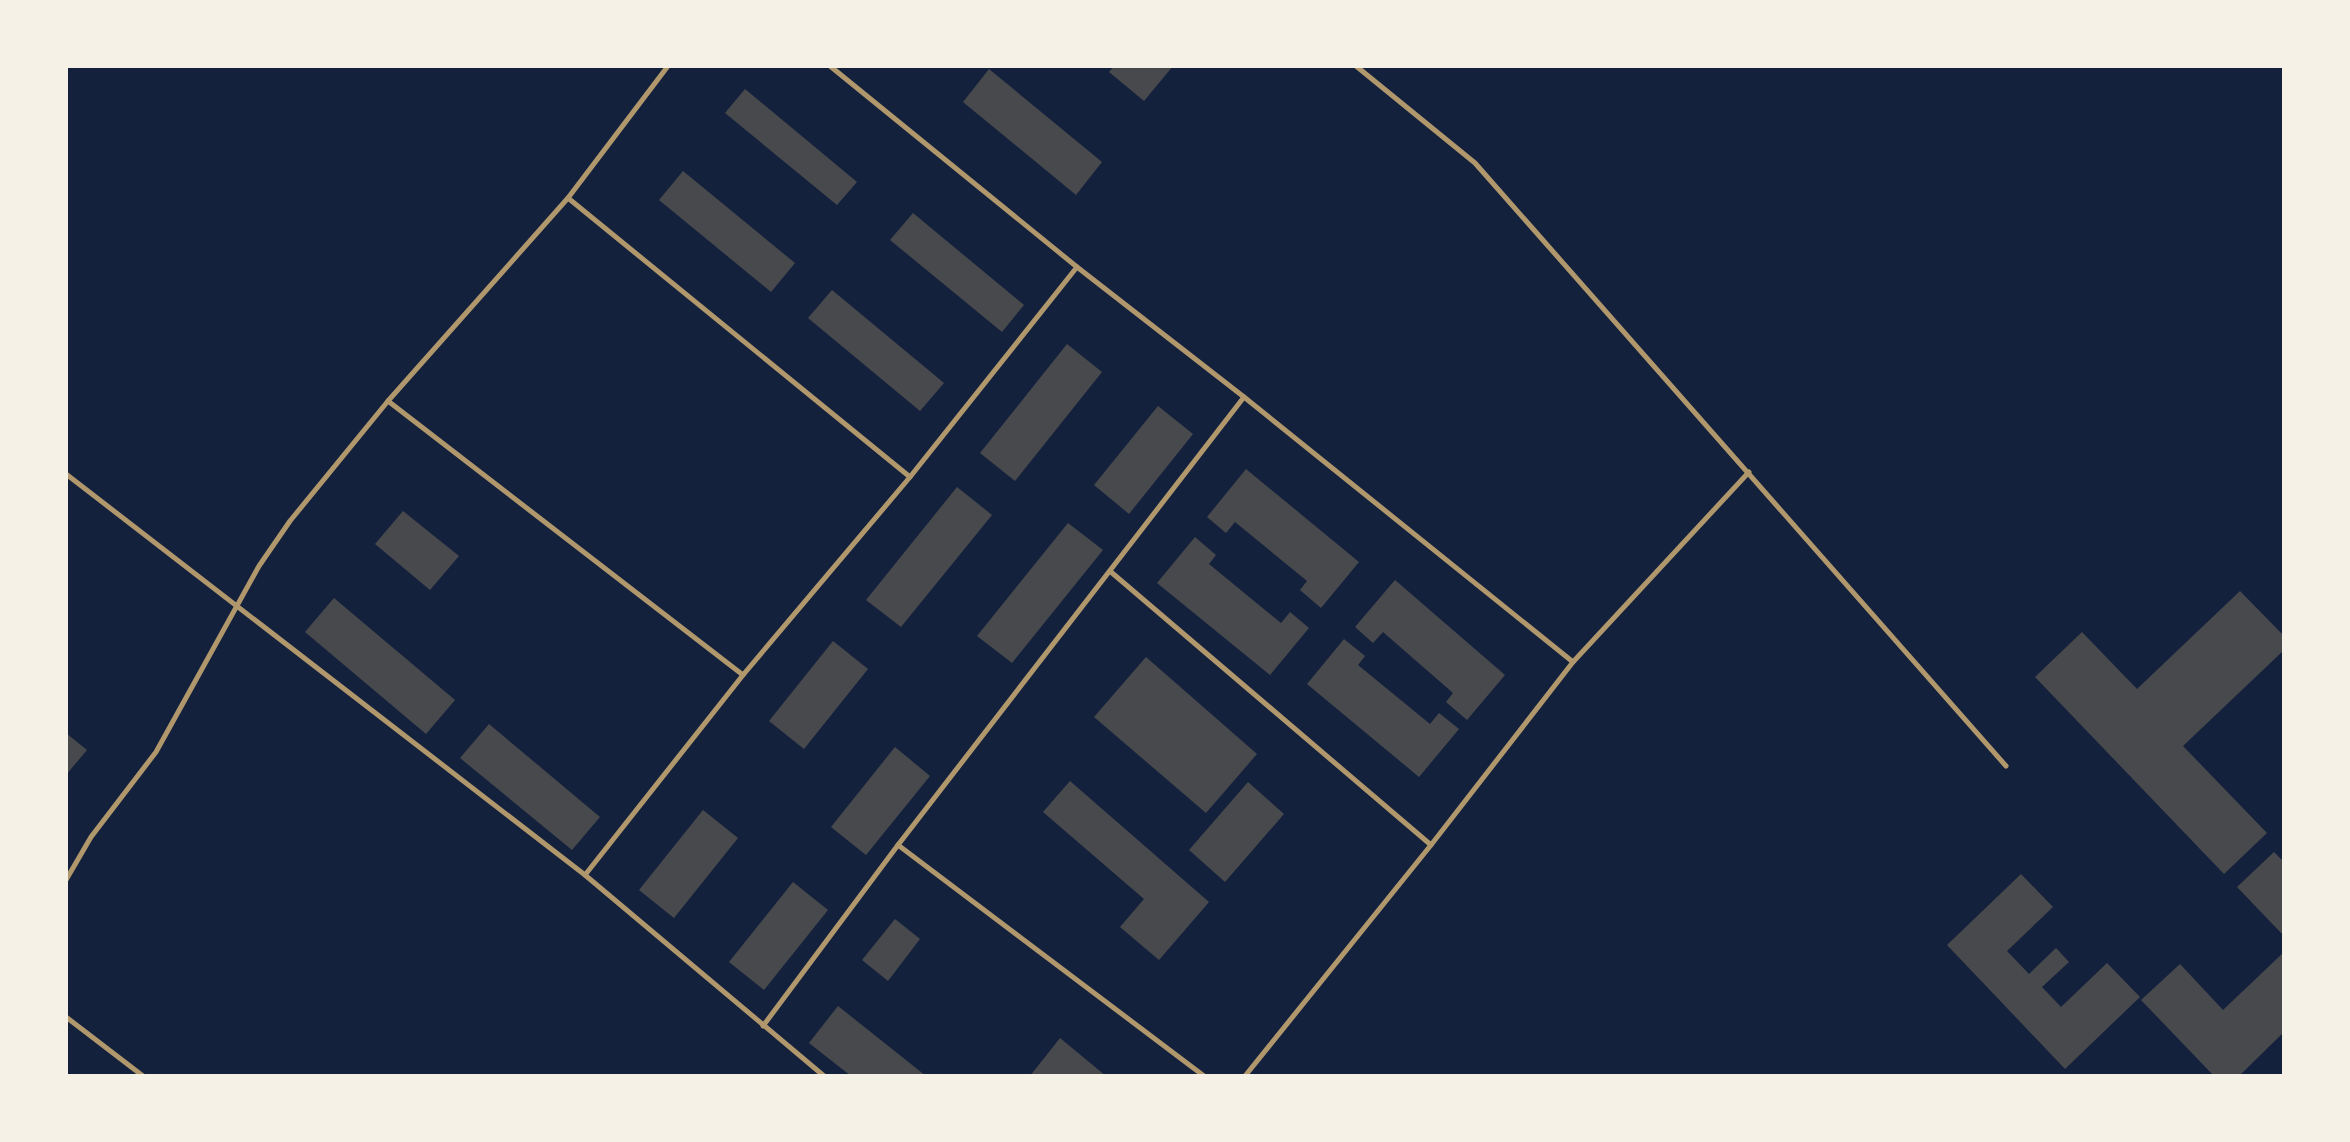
<svg xmlns="http://www.w3.org/2000/svg" width="2350" height="1142" font-family="'IBM Plex Serif',serif">
	<style>
		.building { fill: #48494c }
		.lines { fill: none; stroke-linecap: round; stroke-linejoin: round }
		.service { stroke: #b1986c; stroke-width: 5 }
	</style>
	<rect width="100%" height="100%" fill="#14213d"/>
	<g class="building">
		<polygon points="1114,66 1173,66 1144,101 1109,72"/>
		<polygon points="989,69 1102,162 1076,195 963,102"/>
		<polygon points="745,89 857,182 837,205 725,113"/>
		<polygon points="683,171 795,263 771,292 659,200"/>
		<polygon points="913,213 1024,305 1002,332 890,240"/>
		<polygon points="832,290 944,383 920,411 808,318"/>
		<polygon points="1067,344 1102,372 1015,481 980,453"/>
		<polygon points="1158,406 1193,434 1129,514 1094,485"/>
		<polygon points="1246,469 1359,562 1321,608 1300,590 1307,581 1235,522 1226,533 1207,517"/>
		<polygon points="957,487 992,515 901,627 866,600"/>
		<polygon points="403,511 459,556 430,590 375,544"/>
		<polygon points="1068,523 1103,550 1012,663 977,636"/>
		<polygon points="1195,537 1216,555 1209,564 1281,623 1290,612 1309,628 1270,675 1157,583"/>
		<polygon points="1395,580 1505,675 1467,720 1446,702 1453,693 1383,632 1373,643 1355,627"/>
		<polygon points="2240,591 2284,636 2284,650 2183,746 2267,833 2224,874 2035,677 2082,632 2137,689"/>
		<polygon points="334,598 455,700 426,734 305,632"/>
		<polygon points="1344,639 1365,656 1358,665 1430,724 1439,713 1459,729 1419,777 1307,684"/>
		<polygon points="833,641 868,669 804,749 769,721"/>
		<polygon points="1146,657 1257,754 1206,813 1094,717"/>
		<polygon points="489,724 600,817 572,850 460,758"/>
		<polygon points="66,733 87,750 66,775"/>
		<polygon points="895,747 930,776 866,855 831,827"/>
		<polygon points="1070,781 1209,902 1159,960 1120,927 1144,899 1043,812"/>
		<polygon points="1248,782 1284,814 1225,882 1189,850"/>
		<polygon points="703,810 738,838 674,918 639,890"/>
		<polygon points="2274,852 2284,862 2284,936 2237,887"/>
		<polygon points="2021,874 2053,907 2007,951 2029,974 2056,948 2069,962 2042,987 2061,1007 2107,963 2140,997 2065,1069 1947,945"/>
		<polygon points="793,882 828,910 764,990 729,962"/>
		<polygon points="895,919 920,939 888,981 862,960"/>
		<polygon points="2284,952 2284,1032 2239,1076 2214,1076 2141,1000 2180,964 2223,1010"/>
		<polygon points="838,1006 926,1076 851,1076 809,1043"/>
		<polygon points="1060,1038 1106,1076 1030,1076"/>
	</g>
	<g class="lines">
		<g class="service">
			<polyline points="830,66 1077,267 1244,397 1573,662"/>
			<polyline points="1356,66 1475,163 2006,766"/>
			<polyline points="568,198 910,477"/>
			<polyline points="388,401 743,675"/>
			<polyline points="66,474 585,875 824,1076"/>
			<polyline points="1111,572 1431,845"/>
			<polyline points="898,845 1204,1076"/>
			<polyline points="585,875 743,675 910,477 1077,267"/>
			<polyline points="66,880 91,837 156,752 259,566 290,521 388,401 568,198 668,66"/>
			<polyline points="66,1017 143,1076"/>
			<polyline points="763,1026 898,845 1244,397"/>
			<polyline points="1245,1076 1431,845 1573,662 1749,472"/>
		</g>
	</g>
	<rect width="2350" height="1142" fill="none" stroke="#f6f1e7" stroke-width="136"/>
</svg>
